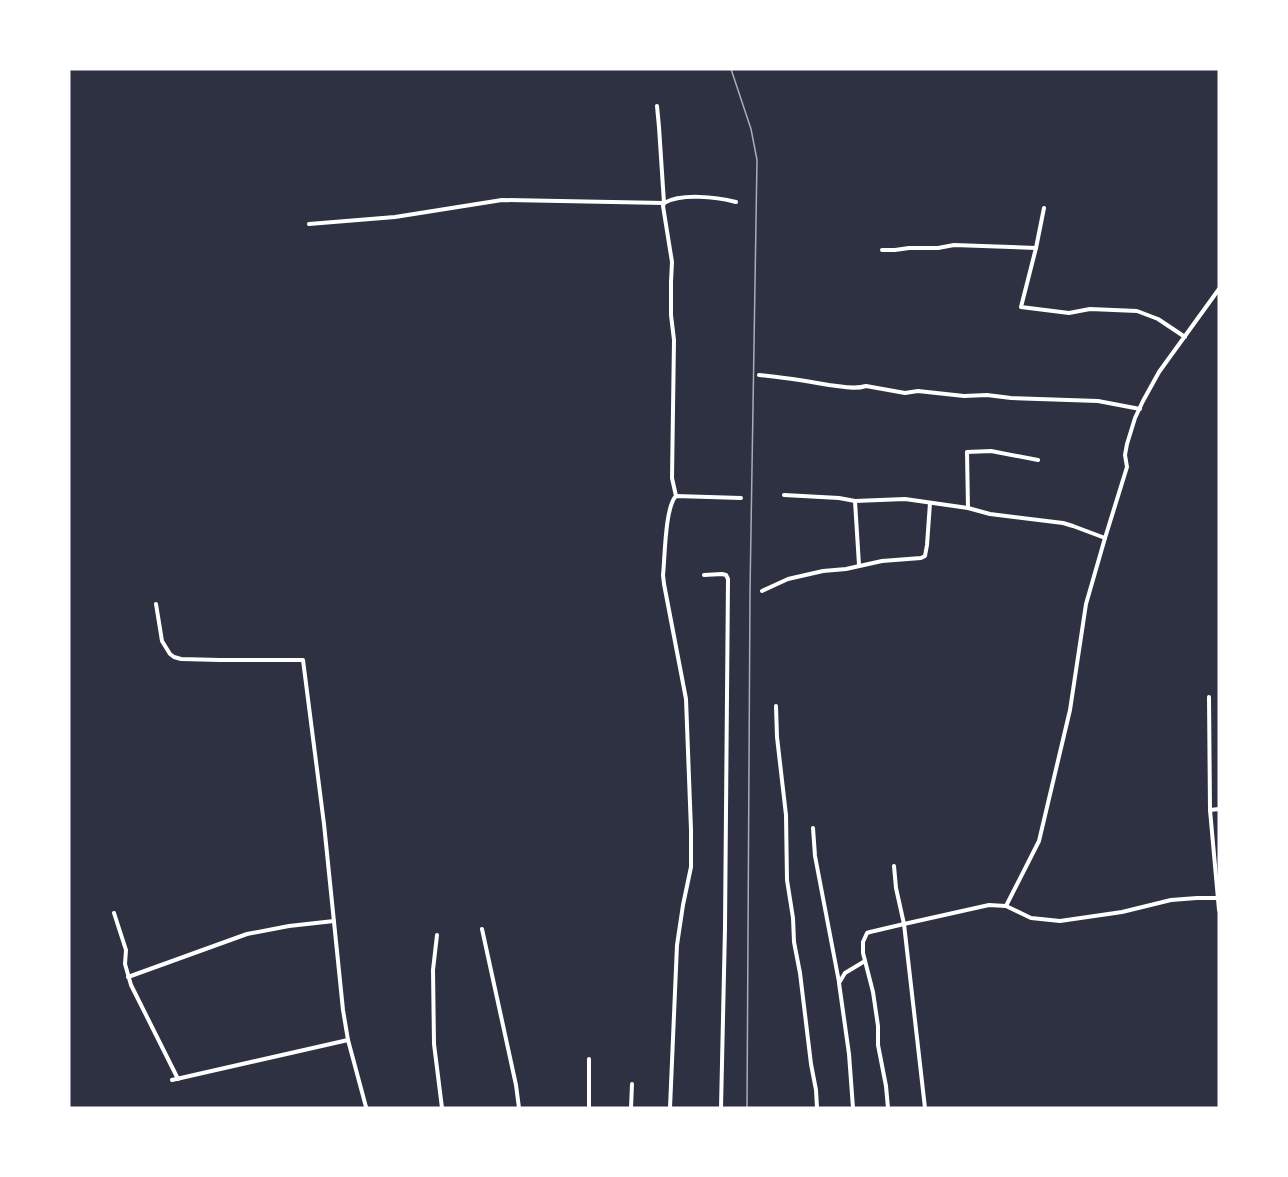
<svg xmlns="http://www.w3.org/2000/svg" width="1288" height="1177" font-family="Arial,sans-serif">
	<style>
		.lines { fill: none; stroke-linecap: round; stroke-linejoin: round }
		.minor { stroke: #fff; stroke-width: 4 }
		.rail { stroke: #abadb3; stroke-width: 1.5 }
	</style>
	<rect width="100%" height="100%" fill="#2d3142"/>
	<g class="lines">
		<g class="minor">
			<polyline points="1044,208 1036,248 1021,307 1069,313 1090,309 1137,311 1158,319 1185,337"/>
			<polyline points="309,224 395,217 502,200 664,203 659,127 657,106"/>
			<polyline points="882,250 895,250 909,248 938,248 954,245 1036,248"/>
			<path d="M 759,375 C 783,377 806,381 829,385 C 841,386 854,390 866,386 L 905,393 L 918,391 L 964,396 L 987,395 L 1011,398 L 1098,401 L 1140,409"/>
			<polyline points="784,495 839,498 855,501 905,499 968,508 990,514 1063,523 1073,526 1105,538"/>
			<path d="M 676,496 L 672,478 L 674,340 L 671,315 L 671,282 L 672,262 L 663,206 L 664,203 C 682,193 716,197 736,202"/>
			<polyline points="855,501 859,565"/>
			<polyline points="968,508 967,452 991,451 1038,460"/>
			<polyline points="704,575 722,574 726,575 728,579 725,928 721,1108"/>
			<polyline points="762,591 788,579 823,571 846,569 882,561 921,558 925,556 927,545 930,503"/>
			<polyline points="156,604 162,641 170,654 174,657 181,659 220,660 303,660 324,824 343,1010 348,1040 366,1107"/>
			<polyline points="1209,697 1210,810 1219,910"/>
			<polyline points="776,706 777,737 786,815 787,880 793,918 794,942 800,973 811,1064 816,1090 817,1108"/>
			<polyline points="1210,810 1219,809"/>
			<polyline points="813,828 815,856 839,982"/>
			<polyline points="1006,906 1039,841 1070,710 1086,604 1105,538 1127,467 1125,455 1127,444 1135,418 1143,401 1159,372 1219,289"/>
			<polyline points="114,913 126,950 125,964 131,985 178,1079"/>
			<polyline points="482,929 516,1085 519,1108"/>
			<polyline points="437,935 433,970 434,1044 442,1108"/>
			<polyline points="128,977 247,934 289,926 334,921"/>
			<polyline points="172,1080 348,1040"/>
			<polyline points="589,1108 589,1059"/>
			<polyline points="631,1108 632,1084"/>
			<path d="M 670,1108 L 677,945 L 683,905 L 691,867 L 691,830 L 686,699 L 664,584 L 663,575 C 665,557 665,507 676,496 L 741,498"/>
			<polyline points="853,1108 849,1054 839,983 845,973 865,961"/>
			<polyline points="888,1108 886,1086 878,1045 878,1026 873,992 863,953 863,942 867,933 870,932 904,924 896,888 894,866"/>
			<polyline points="925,1108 904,924 989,905 1006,906 1031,918 1060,921 1122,912 1171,900 1197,898 1219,898"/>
		</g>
		<polyline class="rail" points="731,69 751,129 757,160 750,592 747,1108"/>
	</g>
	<rect width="1288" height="1177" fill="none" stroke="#ffffff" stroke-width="141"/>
</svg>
